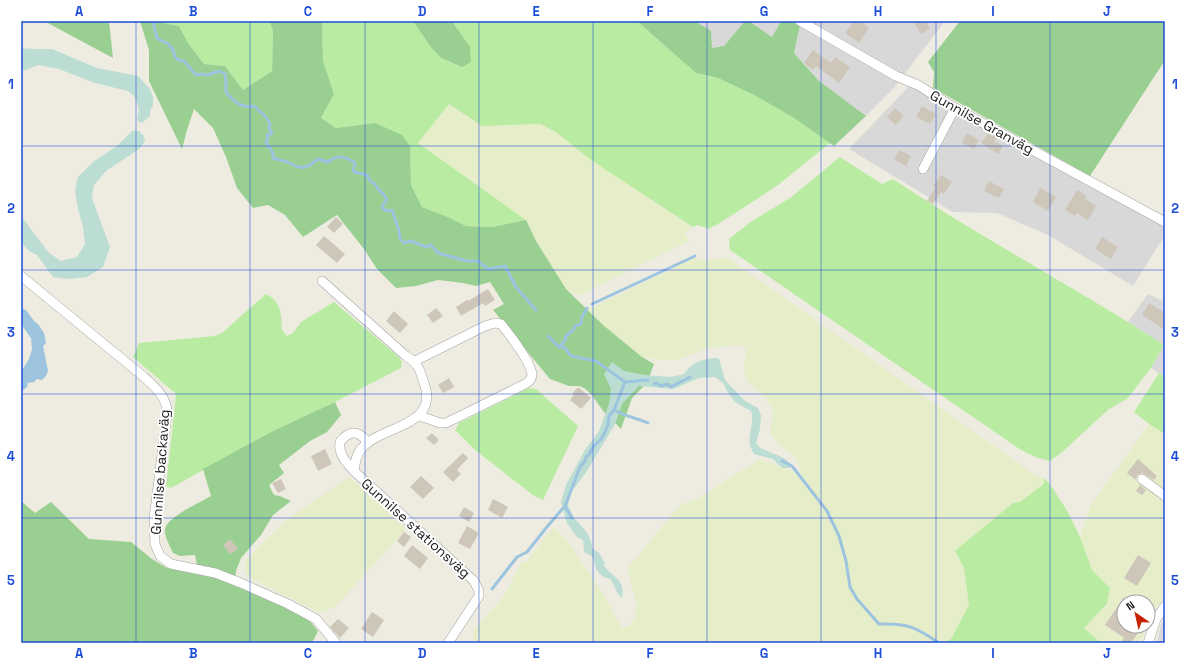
<svg xmlns="http://www.w3.org/2000/svg" width="1186" height="664" font-family="'Space Grotesk',sans-serif">
	<style>
		.residential { fill: #d9d8d8 }
		.farmland { fill: #e5eec9 }
		.grass { fill: #b9eca2 }
		.forest { fill: #99d092 }
		.wetland { fill: #bcddd3 }
		.water { fill: #9dc4df }
		.lines { fill: none; stroke-linecap: round; stroke-linejoin: round }
		.stream { stroke: #9dc4df; stroke-width: 3 }
		.building { fill: #cec6b9 }
		.minor-casing { stroke: #a2a2a2; stroke-width: 10 }
		.minor { stroke: #fff; stroke-width: 9 }
		.grid { fill: none; stroke: #1d4ed8; stroke-width: 1; stroke-opacity: 0.55 }
		.labels { text-anchor: middle; dominant-baseline: central; stroke-width: 3.5; stroke-linejoin: round; paint-order: stroke }
		.street-label { font-size: 14px; fill: #1b1b1b; stroke: #fff }
		.neatline { fill: none; stroke: #1d4ed8; stroke-width: 1.5 }
		.grid-label { font-size: 13px; text-anchor: middle; font-weight: bold; fill: #1d4ed8 }
	</style>
	<rect width="100%" height="100%" fill="#eeece0"/>
	<g class="residential">
		<polygon points="695,21 745,21 724,46 711,48 711,31"/>
		<polygon points="749,21 781,21 772,37"/>
		<polygon points="789,21 945,21 893,89 866,116 818,80 794,53 800,25"/>
		<polygon points="909,86 919,90 1165,227 1165,235 1133,286 1048,235 997,213 953,212 849,149"/>
		<polygon points="1148,294 1165,302 1165,377 1151,368 1164,345 1128,322"/>
		<polygon points="1165,618 1165,643 1157,643 1161,624"/>
	</g>
	<g class="farmland">
		<polygon points="449,104 473,121 520,125 541,124 557,133 591,160 693,227 685,233 689,241 578,296 566,289 536,241 526,220 418,143"/>
		<polygon points="695,258 700,260 728,258 1034,474 1044,478 1045,484 955,551 964,568 969,605 951,639 944,643 473,643 473,631 504,596 521,563 526,562 554,527 566,539 601,590 620,624 623,628 630,626 635,616 637,605 631,583 628,568 680,505 699,498 760,459 800,475 800,466 796,457 782,447 770,434 773,412 767,399 747,381 744,370 746,349 741,345 708,348 677,360 658,360 642,357 603,325 587,310"/>
		<polygon points="1149,424 1165,434 1165,597 1156,608 1148,625 1148,602 1124,602 1124,626 1147,626 1140,643 1101,643 1084,628 1107,605 1110,588 1092,570 1080,537 1091,505"/>
		<polygon points="349,477 406,529 337,605 325,612 318,612 248,577 244,569 247,558 288,519"/>
	</g>
	<g class="grass">
		<polygon points="162,21 270,21 273,32 272,71 243,90 225,66 204,64 188,43 179,26 162,23"/>
		<polygon points="322,21 414,21 415,24 430,46 441,58 461,67 470,47 452,21 637,21 696,73 718,78 754,95 794,118 830,143 778,185 723,221 709,229 698,225 693,227 591,160 557,133 541,124 482,126 449,104 418,143 526,220 492,227 466,226 448,217 422,207 411,185 410,146 375,123 336,128 321,118 334,94 323,61"/>
		<path d="M 840,157 L 882,184 L 893,179 C 981,238 1075,287 1164,345 L 1151,368 L 1127,399 L 1109,409 L 1060,454 L 1050,461 L 1038,458 L 1021,450 L 730,250 L 729,239 L 749,223 L 790,198 Z"/>
		<path d="M 266,294 C 282,302 281,314 282,330 L 287,336 L 293,333 L 301,322 L 334,302 L 399,357 L 402,362 L 401,368 L 335,402 L 273,431 L 171,488 L 166,486 L 176,396 L 175,393 L 133,357 L 139,343 L 215,336 L 223,332 Z"/>
		<polygon points="1159,373 1165,377 1165,434 1149,424 1134,412"/>
		<polygon points="529,388 536,389 578,426 543,500 534,496 475,450 455,430 459,423"/>
		<polygon points="1044,478 1054,490 1069,514 1080,537 1092,570 1110,588 1107,604 1084,628 1101,643 1068,642 1067,643 944,643 951,639 969,605 964,568 955,551 1013,503 1020,502 1044,484"/>
	</g>
	<g class="forest">
		<polygon points="44,21 109,21 113,58"/>
		<polygon points="140,21 162,21 163,23 179,26 188,43 204,64 225,66 243,90 272,71 273,32 270,21 322,21 323,61 334,94 321,118 336,128 375,123 402,135 410,146 411,185 422,207 448,217 466,226 492,227 526,220 536,241 566,289 603,325 642,357 654,364 647,383 632,398 621,429 604,412 591,394 584,388 579,386 569,386 550,379 493,310 504,304 490,282 476,286 463,283 438,280 416,286 396,288 377,269 364,249 337,215 303,237 285,215 268,205 253,208 237,188 226,157 213,128 194,109 187,130 182,149 149,81 149,50"/>
		<polygon points="414,21 452,21 470,47 471,62 462,67 441,58 430,46 415,24"/>
		<polygon points="637,21 695,21 711,31 712,48 724,46 745,21 749,21 772,37 781,21 789,21 800,25 794,53 818,80 866,116 834,146 794,118 754,95 718,78 696,73"/>
		<polygon points="960,21 1165,21 1165,60 1090,176 933,88 934,72 928,62"/>
		<path d="M 335,402 L 341,415 L 327,432 L 310,441 L 279,465 L 284,473 L 269,485 L 274,495 L 280,496 L 291,501 L 273,515 L 261,535 L 241,558 L 236,571 L 234,586 L 254,593 L 305,615 L 318,631 L 312,643 L 21,643 L 21,501 L 35,513 L 51,502 L 89,539 L 131,542 L 152,559 L 167,568 L 195,574 L 197,565 L 195,555 L 180,556 L 173,553 C 170,546 164,536 165,529 C 167,517 201,502 211,496 L 203,469 L 273,431 Z"/>
	</g>
	<g class="wetland">
		<polygon points="21,48 34,49 52,49 97,68 138,76 150,89 153,97 153,106 150,110 150,116 142,123 139,122 137,119 139,110 138,105 134,96 128,91 95,83 59,69 38,65 26,70 21,71"/>
		<polygon points="132,131 139,131 144,136 145,141 139,149 106,171 94,185 92,198 110,247 103,267 87,277 68,279 53,277 37,255 29,251 21,242 21,216 49,253 61,261 77,257 85,244 83,227 78,209 75,191 78,177 93,162 117,146"/>
		<path d="M 715,358 L 719,359 L 725,380 L 745,401 L 758,408 L 761,415 L 760,429 L 756,443 L 760,448 L 784,458 L 792,465 L 789,468 L 782,468 L 773,459 L 754,454 C 743,437 756,427 751,411 L 735,402 L 727,391 L 723,383 L 715,377 L 699,378 L 673,389 L 639,386 L 622,404 L 615,424 L 585,474 L 572,491 L 568,505 C 570,509 572,515 575,519 C 583,529 591,533 592,548 L 599,553 L 605,563 L 604,566 C 614,579 625,578 622,598 C 615,592 615,585 610,579 C 597,576 595,567 593,557 L 584,552 L 583,540 L 577,537 L 567,523 L 561,502 L 566,485 L 585,450 L 599,431 L 609,404 L 611,389 L 604,374 L 612,362 L 624,371 L 645,375 L 671,377 L 684,374 C 691,363 702,359 715,358 Z"/>
	</g>
	<polygon class="water" points="21,308 26,310 34,321 38,324 44,333 46,343 43,346 48,371 46,376 42,380 37,379 34,382 28,383 27,387 21,392 21,372 29,359 32,349 31,338 21,324"/>
	<g class="lines">
		<g class="stream">
			<path d="M 155,21 L 154,26 L 157,38 C 161,41 166,42 169,45 C 178,52 169,59 184,61 L 196,75 L 201,74 L 207,75 L 219,71 L 225,74 L 226,82 L 226,92 C 233,101 241,109 254,106 L 266,117 L 270,124 L 269,128 L 272,133 L 267,135 L 268,138 L 266,142 L 273,153 L 273,158 C 278,160 284,160 289,163 C 302,170 306,169 318,159 L 328,162 C 337,155 344,156 354,162 L 355,166 L 353,169 L 354,172 L 367,175 L 370,181 L 374,183 C 377,190 383,192 387,199 L 383,205 L 382,208 L 387,211 L 392,210 L 399,231 L 400,239 L 404,243 L 411,241 L 426,247 L 431,245 L 438,253 L 467,261 L 478,261 L 488,269 L 505,266 L 516,287 L 536,310"/>
			<polyline points="592,304 695,256"/>
			<path d="M 548,336 L 559,347 L 564,347 L 571,356 L 596,361 L 625,382 C 633,382 640,380 648,380"/>
			<polyline points="559,347 566,339 565,337 573,330 575,326 581,324 582,317 587,308"/>
			<polyline points="654,384 656,383 661,386 667,384 671,387 690,377"/>
			<path d="M 614,410 C 624,416 637,418 648,423"/>
			<path d="M 782,461 L 792,466 L 827,511 L 839,536 L 846,561 L 850,587 L 857,599 L 879,624 C 907,623 916,627 939,643"/>
			<polyline points="565,506 572,518"/>
			<polyline points="492,589 517,557 527,552 546,528 565,506 580,467 585,461 586,457 589,455 593,447 602,438 608,425 609,416 614,410 625,382"/>
		</g>
	</g>
	<g class="building">
		<polygon points="854,21 860,21 869,28 859,43 845,33"/>
		<polygon points="913,21 926,21 930,28 921,34"/>
		<polygon points="813,50 831,63 835,57 850,67 839,83 816,66 813,70 804,63"/>
		<polygon points="922,106 936,114 930,124 916,117"/>
		<polygon points="895,108 904,116 896,125 887,117"/>
		<polygon points="967,133 979,140 974,149 962,143"/>
		<polygon points="988,133 997,137 994,141 1003,146 998,154 981,143"/>
		<polygon points="900,150 911,156 906,166 894,159"/>
		<polygon points="941,175 952,182 944,194 941,192 933,204 927,201 935,188 933,186"/>
		<polygon points="989,181 1004,189 999,198 984,191"/>
		<polygon points="1040,188 1056,197 1048,211 1033,202"/>
		<polygon points="1077,190 1086,196 1085,199 1096,206 1088,220 1077,213 1075,216 1065,210"/>
		<polygon points="336,217 343,224 334,233 327,227"/>
		<polygon points="324,236 345,254 337,263 316,245"/>
		<polygon points="1102,237 1118,247 1111,259 1095,249"/>
		<polygon points="488,289 495,300 485,306 483,303 461,316 456,307 467,300 468,301"/>
		<polygon points="1149,303 1165,313 1165,330 1142,315"/>
		<polygon points="436,308 443,316 433,323 427,315"/>
		<polygon points="394,311 408,324 400,333 386,321"/>
		<polygon points="449,378 454,387 443,393 438,385"/>
		<polygon points="578,387 591,398 581,409 570,400 574,395 572,394"/>
		<polygon points="432,433 439,440 434,445 426,438"/>
		<polygon points="325,449 332,464 318,471 311,456"/>
		<polygon points="463,453 468,458 457,470 461,474 453,482 443,472"/>
		<polygon points="1138,459 1157,476 1154,480 1143,473 1137,475 1136,480 1127,473"/>
		<polygon points="421,476 434,488 423,499 410,487"/>
		<polygon points="281,479 286,489 278,493 272,483"/>
		<polygon points="1140,485 1146,490 1142,495 1136,491"/>
		<polygon points="493,499 508,507 502,518 488,510"/>
		<polygon points="464,507 474,513 469,522 459,516"/>
		<polygon points="467,526 479,533 470,549 458,543"/>
		<polygon points="404,532 411,537 404,547 397,541"/>
		<polygon points="230,539 238,549 230,554 223,545"/>
		<polygon points="412,545 428,558 420,569 404,556"/>
		<polygon points="1138,555 1151,563 1137,586 1124,578"/>
		<polygon points="1124,597 1124,626 1143,626 1131,643 1121,643 1124,638 1105,625"/>
		<polygon points="372,612 384,620 373,637 361,629"/>
		<polygon points="338,619 349,628 340,638 330,627"/>
	</g>
	<g class="lines">
		<g class="minor-casing">
			<g id="minor">
				<polyline points="800,21 896,76 918,85 955,108 1165,222"/>
				<polyline points="923,169 955,108"/>
				<path d="M 21,276 L 144,377 C 155,387 168,398 167,414 L 154,519 L 155,544 L 160,556 L 171,564 L 215,573 L 241,583 L 288,604 L 316,619 L 336,643"/>
				<path d="M 322,281 L 406,356 C 418,363 420,370 424,383 C 440,427 382,425 362,448 C 356,454 355,463 354,471"/>
				<path d="M 415,361 L 485,326 L 495,323 L 501,324 C 509,334 530,361 532,374 C 532,379 529,382 525,384 L 446,423 L 440,423 L 420,416"/>
				<path d="M 367,442 C 359,430 349,430 340,442 C 338,454 346,462 354,471 L 474,581 L 479,591 L 479,596 L 448,643"/>
				<polyline points="1142,479 1165,496"/>
				<polyline points="1148,643 1156,619 1165,606"/>
			</g>
		</g>
		<use href="#minor" class="minor"/>
	</g>
	<path class="grid" d="M 136,21 L 136,643M 250,21 L 250,643M 365,21 L 365,643M 479,21 L 479,643M 593,21 L 593,643M 707,21 L 707,643M 821,21 L 821,643M 936,21 L 936,643M 1050,21 L 1050,643M 21,146 L 1165,146M 21,270 L 1165,270M 21,394 L 1165,394M 21,518 L 1165,518"/>
	<g class="labels">
		<g class="street-label">
			<text transform="translate(982 122) rotate(29)">Gunnilse Granväg</text>
			<text transform="translate(160 472) rotate(-86)">Gunnilse backaväg</text>
			<text transform="translate(416 528) rotate(42)">Gunnilse stationsväg</text>
		</g>
	</g>
	<rect width="1186" height="664" fill="none" stroke="#ffffff" stroke-width="44"/>
	<g transform="translate(1136 614) rotate(326)"><circle r="19" fill="#ffffff" stroke="#a4a4a4"/>
	<path d="M0-3L7 15L0 10L-7 15Z" fill="#c72200"/>
	<text y="-6" font-size="11" font-weight="bold" text-anchor="middle" fill="#1b1b1b">N</text>
	</g>
	<rect x="22" y="22" width="1142" height="620" class="neatline"/>
	<g class="grid-label">
		<text x="79" y="16">A</text>
		<text x="193" y="16">B</text>
		<text x="308" y="16">C</text>
		<text x="422" y="16">D</text>
		<text x="536" y="16">E</text>
		<text x="650" y="16">F</text>
		<text x="764" y="16">G</text>
		<text x="878" y="16">H</text>
		<text x="993" y="16">I</text>
		<text x="1107" y="16">J</text>
		<text x="11" y="89">1</text>
		<text x="1175" y="89">1</text>
		<text x="11" y="213">2</text>
		<text x="1175" y="213">2</text>
		<text x="11" y="337">3</text>
		<text x="1175" y="337">3</text>
		<text x="11" y="461">4</text>
		<text x="1175" y="461">4</text>
		<text x="11" y="585">5</text>
		<text x="1175" y="585">5</text>
		<text x="79" y="658">A</text>
		<text x="193" y="658">B</text>
		<text x="308" y="658">C</text>
		<text x="422" y="658">D</text>
		<text x="536" y="658">E</text>
		<text x="650" y="658">F</text>
		<text x="764" y="658">G</text>
		<text x="878" y="658">H</text>
		<text x="993" y="658">I</text>
		<text x="1107" y="658">J</text>
	</g>
</svg>
